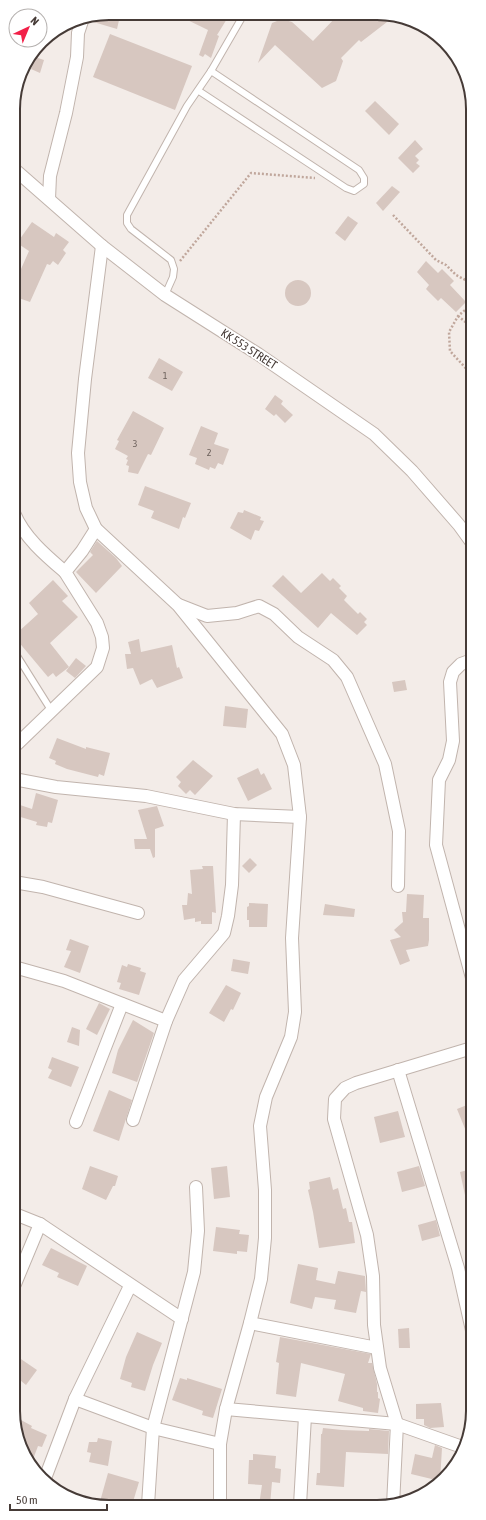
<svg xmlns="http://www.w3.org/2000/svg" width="486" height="1520" font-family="'Asap Condensed',sans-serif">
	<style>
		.building { fill: #d7c7c0 }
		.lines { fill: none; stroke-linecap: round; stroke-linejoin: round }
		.lane-casing { stroke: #c1b4ad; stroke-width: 8 }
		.street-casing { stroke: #c1b4ad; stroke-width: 14 }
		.path { stroke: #c0a79c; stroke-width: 2.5; stroke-dasharray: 2 2; stroke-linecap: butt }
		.lane { stroke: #fff; stroke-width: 6 }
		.street { stroke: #fff; stroke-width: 12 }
		.labels { text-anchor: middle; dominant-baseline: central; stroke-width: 3.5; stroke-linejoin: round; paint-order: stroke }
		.number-label { font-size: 10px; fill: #6a5e59 }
		.street-label { font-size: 12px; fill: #463b37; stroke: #fff }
		.rim { fill: none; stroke: #463b37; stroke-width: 2 }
	</style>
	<rect width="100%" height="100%" fill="#f3ece8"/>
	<g class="building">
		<polygon points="109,13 120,16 117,29 90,21 90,17"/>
		<polygon points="173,13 230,14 217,35 219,36 211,58 205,54 203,57 199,55 208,30"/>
		<polygon points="338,15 380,15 387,22 361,42 359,40 341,58 343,61 336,81 322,88 275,45 258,63 272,23 282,19 292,22 313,41"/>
		<polygon points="110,34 192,66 175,110 93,77"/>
		<polygon points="35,57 44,60 40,73 31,69"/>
		<polygon points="375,101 399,124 389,135 365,111"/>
		<polygon points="415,140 423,149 415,156 419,160 416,163 420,166 413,173 398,158"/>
		<polygon points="392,186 400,192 383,211 376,203"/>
		<polygon points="348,216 358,223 345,241 335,233"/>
		<polygon points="32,222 54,237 56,233 69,242 63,250 66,253 58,265 53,261 50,265 47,264 30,302 13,296 13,266 21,269 29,251 17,243"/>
		<polygon points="426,261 438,273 442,269 454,281 450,285 466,302 456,312 441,298 438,301 426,289 429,285 417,272"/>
		<circle cx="298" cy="293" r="13"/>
		<polygon points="159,358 183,372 172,391 148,378"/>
		<polygon points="275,395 283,401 281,404 293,415 285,423 276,414 274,416 265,409"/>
		<polygon points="133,411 164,428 151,455 148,454 138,474 128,472 129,466 126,465 128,460 126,459 128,456 115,449 119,441 117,440"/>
		<polygon points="201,426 218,433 214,444 229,449 223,465 218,463 215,469 210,467 209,470 195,464 197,458 189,455"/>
		<polygon points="145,486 191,503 185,518 183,517 179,529 151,518 154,511 138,505"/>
		<polygon points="244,510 261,517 260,520 264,521 259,531 255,530 251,540 230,528 238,512 243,513"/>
		<polygon points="97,541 116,558 122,566 96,593 76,572 93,555 90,552"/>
		<polygon points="322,573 330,581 333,578 341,586 339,588 347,596 344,600 358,614 360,612 367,619 364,622 367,625 357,635 331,613 318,628 272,586 283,575 301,593"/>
		<polygon points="53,580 68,596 62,601 78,617 50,643 69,667 56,677 53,673 48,677 17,640 20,637 17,633 38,614 29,603"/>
		<polygon points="139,639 141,652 172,645 177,668 179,667 183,678 157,688 152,679 140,685 133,668 127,669 125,654 131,654 128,642"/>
		<polygon points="76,658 86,666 75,678 66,671"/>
		<polygon points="405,680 407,690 394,692 392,682"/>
		<polygon points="225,706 248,709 246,728 223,726"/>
		<polygon points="57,738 86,749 86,747 110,753 104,776 99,774 98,777 67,769 55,764 56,761 49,758"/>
		<polygon points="193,760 213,776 195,795 190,790 186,794 178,786 181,782 176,777"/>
		<polygon points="258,768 261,775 264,773 272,789 248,801 237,778"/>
		<polygon points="36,793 58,800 52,823 48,822 47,827 36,825 37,822 14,815 14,803 32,809"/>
		<polygon points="157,806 164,826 155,829 155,857 153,858 150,849 135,849 134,839 147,839 138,810"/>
		<polygon points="250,858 257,865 249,873 242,866"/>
		<polygon points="202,866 213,866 216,913 212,912 212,924 201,924 201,921 195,922 195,918 184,920 182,905 187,905 188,893 192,894 190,870 203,869"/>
		<polygon points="407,894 424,895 423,918 429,918 429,940 428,946 406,950 410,961 400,965 390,940 401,937 394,930 403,922 402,912 406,912"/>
		<polygon points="249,903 268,904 267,927 249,927 249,920 247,920 247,907 249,906"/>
		<polygon points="325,904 355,909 354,917 323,915"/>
		<polygon points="70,939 89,946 80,973 64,967 71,951 66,950"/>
		<polygon points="233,959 250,962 248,974 231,971"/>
		<polygon points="128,964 141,968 140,971 146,973 139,995 119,989 121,983 117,982 122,965 127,967"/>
		<polygon points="226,985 241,993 233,1010 231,1009 224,1022 209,1013"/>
		<polygon points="99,1003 110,1009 97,1035 86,1029"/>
		<polygon points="133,1020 154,1033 137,1082 112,1073 118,1050"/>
		<polygon points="72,1027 80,1030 79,1046 67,1042"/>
		<polygon points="52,1057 79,1067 71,1087 48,1078 52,1070 48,1068"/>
		<polygon points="109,1090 132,1100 119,1141 93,1131"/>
		<polygon points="472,1103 472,1146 457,1109"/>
		<polygon points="398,1111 405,1137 380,1143 374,1117"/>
		<polygon points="90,1166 118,1176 115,1186 113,1186 106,1200 82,1189"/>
		<polygon points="227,1166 230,1197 214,1199 211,1168"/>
		<polygon points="419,1166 425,1186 402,1192 397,1172"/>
		<polygon points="472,1169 473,1209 468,1209 460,1172"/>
		<polygon points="330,1177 333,1190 338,1188 343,1209 346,1208 349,1222 352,1222 355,1243 319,1248 313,1212 308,1190 310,1189 309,1182"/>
		<polygon points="436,1220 440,1236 422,1241 418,1225"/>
		<polygon points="216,1227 240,1230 239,1234 249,1235 247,1252 237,1251 237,1254 213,1251"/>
		<polygon points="51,1248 87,1266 78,1286 57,1277 59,1273 42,1265"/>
		<polygon points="298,1264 318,1268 316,1280 335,1284 338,1271 365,1276 366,1292 361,1291 356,1313 334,1309 336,1300 315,1297 312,1309 290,1303"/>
		<polygon points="409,1328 410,1348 399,1348 398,1329"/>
		<polygon points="137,1332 162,1343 153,1365 145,1391 131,1387 132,1383 120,1379 126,1357"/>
		<polygon points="280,1337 371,1354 368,1363 372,1363 377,1384 377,1392 378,1392 378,1398 380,1399 378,1413 363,1411 363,1408 338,1401 345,1374 301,1363 296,1397 276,1394 279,1363 276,1362"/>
		<polygon points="15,1355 37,1370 26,1385 15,1376"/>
		<polygon points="180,1378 187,1380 187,1378 222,1389 213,1418 202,1415 203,1411 172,1400"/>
		<polygon points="441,1403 444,1427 430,1428 424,1425 424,1419 416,1419 416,1404"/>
		<polygon points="21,1420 32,1426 31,1428 47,1435 42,1447 38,1446 32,1462 15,1430"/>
		<polygon points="323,1428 342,1430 369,1431 369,1429 389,1431 388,1454 346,1452 344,1487 316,1485 317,1473 320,1473 321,1434 322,1434"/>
		<polygon points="98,1438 112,1441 108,1466 89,1462 91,1453 87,1452 89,1442 97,1442"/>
		<polygon points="435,1445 442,1448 440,1481 411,1474 415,1454 432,1458"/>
		<polygon points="253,1454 276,1456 275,1468 281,1469 280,1483 272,1482 270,1505 259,1505 262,1485 248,1484 249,1460 253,1460"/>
		<polygon points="108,1473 139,1482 132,1505 99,1505"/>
	</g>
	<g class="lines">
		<g class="lane-casing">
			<g id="lane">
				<polyline points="199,91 346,188 354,191 364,184 364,178 359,170 211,71"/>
				<polyline points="165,295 173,277 174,269 171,260 131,229 127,223 127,215 187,106 211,71 244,14"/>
				<polyline points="14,651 51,710"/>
			</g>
		</g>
		<g class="street-casing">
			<g id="street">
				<polyline points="13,168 102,246 165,295 258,354 374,434 412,471 459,525 472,543"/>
				<polyline points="49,199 50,176 66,113 77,57 78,33 83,18"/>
				<polyline points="102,246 85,379 78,453 80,482 86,508 96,529 178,605 282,734 294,765 300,817 292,938 295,1012 291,1037 266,1097 260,1126 265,1190 265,1238 261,1279 250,1323 226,1409 220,1444 220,1505"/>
				<path d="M 14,513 C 24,537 45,555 65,572"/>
				<polyline points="179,605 207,616 237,613 259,606 274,614 298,637 333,660 347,677 385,764 399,831 398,886"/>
				<polyline points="472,660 461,664 453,672 450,682 453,741 449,760 439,780 436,845 472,978"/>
				<polyline points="14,747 97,667 103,648 102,637 97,623 65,572 82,551 96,529"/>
				<polyline points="14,779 56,787 146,796 234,814 300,817"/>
				<polyline points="14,882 43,887 138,913"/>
				<polyline points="14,967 64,981 166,1021"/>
				<polyline points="398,1070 458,1268 473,1335"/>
				<polyline points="133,1120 166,1021 184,980 224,933 228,916 232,885 234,814"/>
				<polyline points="76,1122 122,1004"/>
				<polyline points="15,1214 40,1224 182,1319"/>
				<polyline points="15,1284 40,1224"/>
				<polyline points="250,1323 377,1348"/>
				<polyline points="75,1399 153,1428 220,1444"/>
				<polyline points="226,1409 397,1424 465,1448"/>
				<polyline points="44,1481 75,1399 130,1286"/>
				<polyline points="148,1505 153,1428 194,1272 198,1231 196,1187"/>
				<polyline points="300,1505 305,1416"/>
				<polyline points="393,1505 397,1424 380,1368 374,1325 373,1276 367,1235 334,1119 335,1099 345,1088 356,1083 472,1048"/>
			</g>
		</g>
		<g class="path">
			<polyline points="393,215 436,260 446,265 456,275 471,283"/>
			<polyline points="180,261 251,173 315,178"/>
			<polyline points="471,305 458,316 449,332 450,351 472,375"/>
			<polyline points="458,316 468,324 471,331"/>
		</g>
		<use href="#lane" class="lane"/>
		<use href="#street" class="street"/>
	</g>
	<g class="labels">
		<g class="number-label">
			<text x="165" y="375">1</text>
			<text x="135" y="443">3</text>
			<text x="209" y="452">2</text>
		</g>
		<g class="street-label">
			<text transform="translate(249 349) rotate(33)">KK 553 STREET</text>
		</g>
	</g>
	<path d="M0 0H486V1520H0ZM109 20H377A89 89 0 0 1 466 109V1411A89 89 0 0 1 377 1500H109A89 89 0 0 1 20 1411V109A89 89 0 0 1 109 20Z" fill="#fff" fill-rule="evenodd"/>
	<path class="rim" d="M109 20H377A89 89 0 0 1 466 109V1411A89 89 0 0 1 377 1500H109A89 89 0 0 1 20 1411V109A89 89 0 0 1 109 20Z"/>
	<g transform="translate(28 28) rotate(44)"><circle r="19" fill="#ffffff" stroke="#b5b1af"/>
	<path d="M0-3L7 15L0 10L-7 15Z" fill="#f22048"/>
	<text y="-6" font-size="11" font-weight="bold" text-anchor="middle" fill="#463b37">N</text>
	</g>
	<path d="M10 1504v6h97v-6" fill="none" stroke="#463b37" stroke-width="2"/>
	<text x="16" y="1504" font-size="12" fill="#463b37" stroke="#ffffff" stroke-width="3" paint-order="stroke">50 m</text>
</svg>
